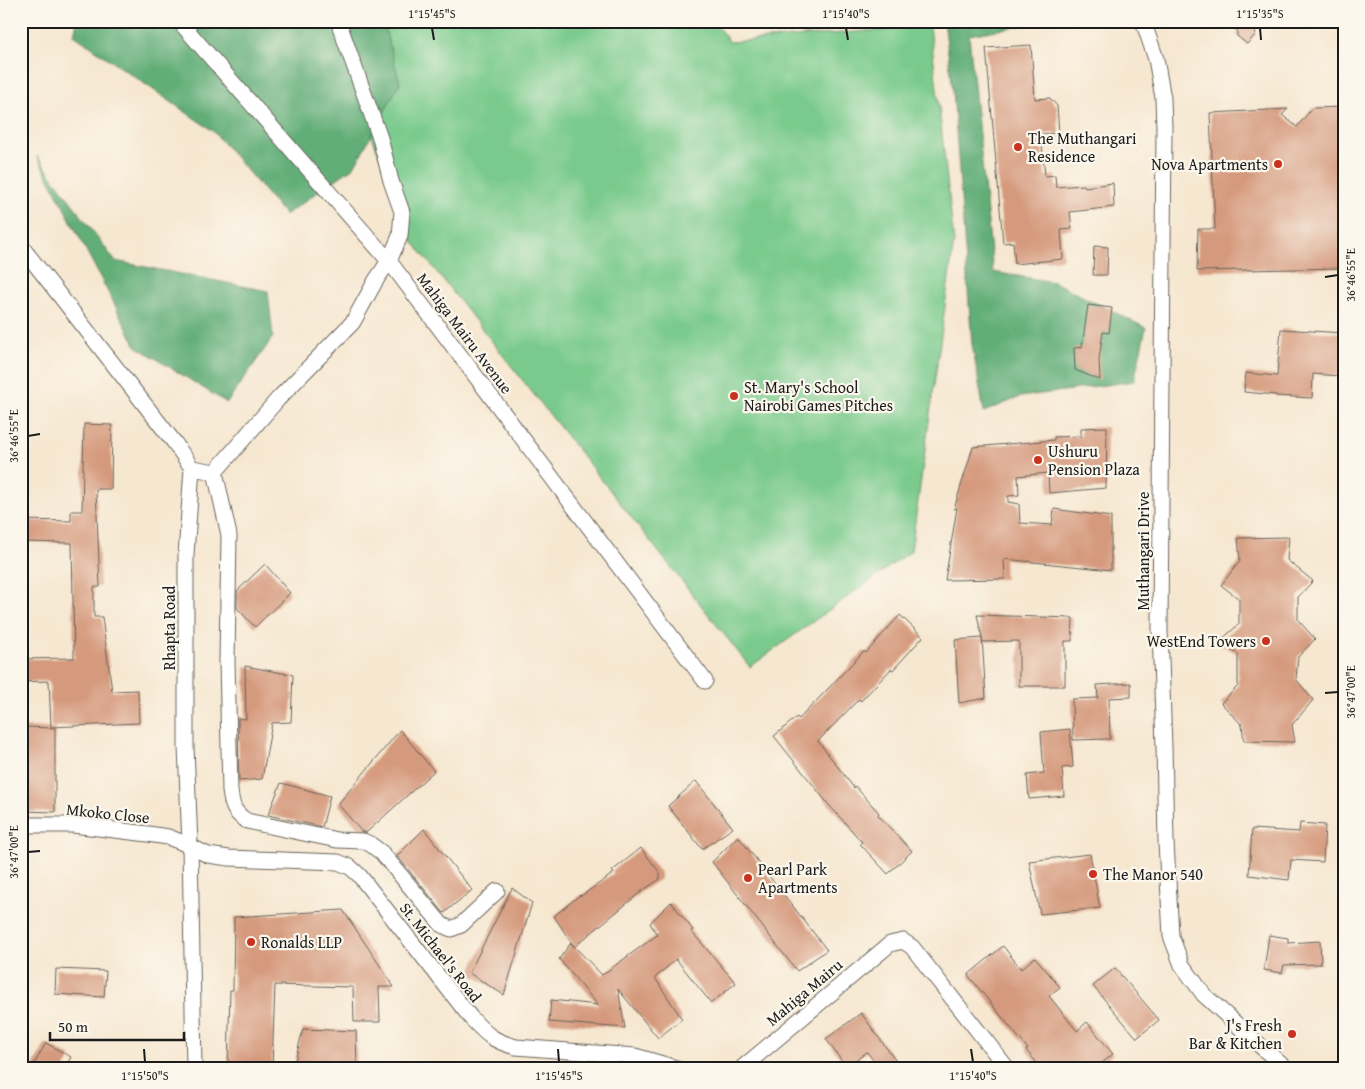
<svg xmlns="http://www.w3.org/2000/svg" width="1365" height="1089" font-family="'Gentium Book Plus',serif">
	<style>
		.green { fill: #79ca8c; stroke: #4a7354 }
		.forest { fill: #62ae78; stroke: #3f654a }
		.building { fill: #d59a7d }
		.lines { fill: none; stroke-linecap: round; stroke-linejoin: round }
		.minor-casing { stroke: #68635b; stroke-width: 17 }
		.minor { stroke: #fff; stroke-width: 15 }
		.ticks { fill: none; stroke: #1c1c1c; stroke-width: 2 }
		.poi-dot { fill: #c8321e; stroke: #fbf7ec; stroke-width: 2 }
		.labels { text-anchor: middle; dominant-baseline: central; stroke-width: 4.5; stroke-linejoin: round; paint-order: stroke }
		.poi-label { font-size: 16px; fill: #1c1c1c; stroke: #fbf7ec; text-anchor: start }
		.street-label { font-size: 16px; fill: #1c1c1c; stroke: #fbf7ec }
		.neatline { fill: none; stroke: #1c1c1c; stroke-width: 2 }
		.ticks-label { font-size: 12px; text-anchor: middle; fill: #1c1c1c }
	</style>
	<rect width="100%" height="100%" fill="#fbf7ec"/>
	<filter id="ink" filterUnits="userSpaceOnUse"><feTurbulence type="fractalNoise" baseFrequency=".02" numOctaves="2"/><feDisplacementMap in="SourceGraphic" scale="10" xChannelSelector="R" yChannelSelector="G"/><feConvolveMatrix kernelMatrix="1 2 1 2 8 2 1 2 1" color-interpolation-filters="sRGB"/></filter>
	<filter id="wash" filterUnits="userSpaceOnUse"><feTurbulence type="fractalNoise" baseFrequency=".0096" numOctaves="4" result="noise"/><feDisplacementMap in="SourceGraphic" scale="20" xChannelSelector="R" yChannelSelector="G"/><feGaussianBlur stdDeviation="1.12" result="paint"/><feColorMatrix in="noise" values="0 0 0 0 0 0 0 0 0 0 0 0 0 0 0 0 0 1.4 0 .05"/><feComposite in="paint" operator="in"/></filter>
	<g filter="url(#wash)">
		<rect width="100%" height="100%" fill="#f6e7d0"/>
		<polygon class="green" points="327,21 713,21 730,42 930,26 954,242 911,551 750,667 413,242"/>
		<g class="forest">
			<polygon points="77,21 383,21 400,83 354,167 285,215 213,131 74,35"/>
			<polygon points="944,21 1046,21 969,35 993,272 1054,282 1146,328 1134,381 1020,397 984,412 972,344 953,91"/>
			<polygon points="37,156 115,261 268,291 273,337 227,403 136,346"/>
		</g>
		<g id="blocks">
			<g class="building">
				<polygon points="1251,23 1256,34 1247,44 1237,36 1237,28"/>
				<polygon points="1031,45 1035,99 1050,98 1057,106 1059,133 1041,134 1045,176 1055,175 1056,187 1084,185 1085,187 1113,183 1114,207 1070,212 1072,229 1061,230 1063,259 1015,264 1013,242 1003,243 986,48"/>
				<polygon points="1344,107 1344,268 1197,271 1198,229 1215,229 1210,113 1288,109 1282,115 1297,127 1312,108"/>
				<polygon points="1094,246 1108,247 1107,275 1093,275"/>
				<polygon points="1088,305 1112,308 1109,333 1103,332 1099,359 1100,380 1075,370 1074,348 1082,347"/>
				<polygon points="1281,329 1343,333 1340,376 1313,374 1312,398 1276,396 1276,395 1244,392 1246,373 1277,376"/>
				<polygon points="84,424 112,425 111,489 96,489 100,587 94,587 94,617 102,617 112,691 138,690 139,723 51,727 49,681 21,682 21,659 74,658 72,543 21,542 21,520 71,521 71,511 82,511"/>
				<polygon points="1107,427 1106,488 1049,493 1048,473 1018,476 1019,495 1008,496 1008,502 1019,504 1020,523 1052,525 1054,509 1111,517 1111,570 1004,559 1005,579 945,580 957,508 954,509 973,447 1054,440 1054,437 1081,436 1081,428"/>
				<polygon points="1289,537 1287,560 1313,581 1298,597 1298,620 1315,639 1298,657 1296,679 1313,700 1292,725 1295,742 1244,741 1242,725 1221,703 1238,686 1238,654 1218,643 1239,624 1239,599 1221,585 1240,561 1238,538"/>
				<polygon points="265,564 290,593 255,627 237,608 237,591"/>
				<polygon points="900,615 923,637 893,670 891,669 861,701 859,699 818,741 854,788 855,786 879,813 878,815 912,851 888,874 860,844 862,842 829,805 774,736 797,717 799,719 864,651 866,653"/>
				<polygon points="977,615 1073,618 1072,641 1065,641 1065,686 1019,686 1019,641 983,642"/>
				<polygon points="982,638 986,698 959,703 955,640"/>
				<polygon points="245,666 293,675 291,722 272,723 262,779 239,781 238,718 246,719"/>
				<polygon points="1131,683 1131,697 1109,698 1110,739 1073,740 1072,699 1098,698 1097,685"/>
				<polygon points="24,727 55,728 55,812 23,811"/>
				<polygon points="1070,729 1073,767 1062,768 1064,796 1029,799 1027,775 1044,773 1041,732"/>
				<polygon points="400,730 434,771 367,832 362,832 338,804"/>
				<polygon points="696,781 733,828 702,849 668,806"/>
				<polygon points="281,783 330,796 322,827 268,815"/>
				<polygon points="1300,823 1325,825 1323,862 1291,860 1289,880 1249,875 1252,829 1299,832"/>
				<polygon points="424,829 472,890 444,913 397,856"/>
				<polygon points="738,836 827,950 797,971 712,862"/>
				<polygon points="641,848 660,873 660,879 642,891 574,947 554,916 580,895 581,896 614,873 612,871"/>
				<polygon points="1090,854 1100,908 1040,914 1029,861"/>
				<polygon points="512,888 532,903 504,995 469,973"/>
				<polygon points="671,902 693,930 691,931 736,983 711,1003 676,959 655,978 682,1019 658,1038 618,989 625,1028 549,1022 551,1000 598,1005 559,959 571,943 602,975 657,935 650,923"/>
				<polygon points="343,910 394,987 379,987 380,1022 354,1022 353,987 275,985 272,1068 228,1066 230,990 233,990 234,917"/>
				<polygon points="1269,935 1288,938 1288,943 1320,941 1321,964 1284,965 1282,973 1264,970"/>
				<polygon points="1003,946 1021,969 1035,957 1060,987 1049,996 1077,1031 1087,1022 1113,1054 1096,1068 1041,1068 1026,1050 1028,1049 968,975"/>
				<polygon points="1115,968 1159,1020 1137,1038 1093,986"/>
				<polygon points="56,969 106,971 104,997 55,994"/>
				<polygon points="861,1013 896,1061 887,1068 879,1068 867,1052 846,1067 826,1039"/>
				<polygon points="303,1029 356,1031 357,1068 323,1068 294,1065"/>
				<polygon points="46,1043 71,1057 65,1068 32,1068"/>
			</g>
		</g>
	</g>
	<g filter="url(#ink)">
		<use href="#blocks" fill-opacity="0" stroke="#68635b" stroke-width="1"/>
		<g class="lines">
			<g class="minor-casing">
				<g id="minor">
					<polyline points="179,21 389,261 705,681"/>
					<polyline points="1143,21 1156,59 1163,98 1164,128 1160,629 1164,747 1166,842 1171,936 1182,965 1204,995 1285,1068"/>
					<polyline points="21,246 174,442 192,468 186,555 186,746 190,845 194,1068"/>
					<path d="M 192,468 L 215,472 L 229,535 L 227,661 L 230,791 C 232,806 234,813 247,821 L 337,840 L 363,841 L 370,844 L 382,853 L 442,925 L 451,929 L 461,925 L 497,891"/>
					<polyline points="215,472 278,399 353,322 376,280 389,261 400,236 402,212 391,181 380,138 338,21"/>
					<path d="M 21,825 L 73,825 L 148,834 L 168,837 L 181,842 L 208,855 L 229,858 L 338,862 L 350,867 L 359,875 L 471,1018 C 487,1035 493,1041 516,1047 L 635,1056 L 676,1068"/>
					<polyline points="742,1068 890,944 903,941 912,947 1007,1068"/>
				</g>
			</g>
			<use href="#minor" class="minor"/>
		</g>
	</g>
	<path class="ticks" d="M 432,28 L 434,40M 846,28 L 848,40M 1260,28 L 1261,40M 1325,277 L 1338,275M 28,436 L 40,434M 1325,693 L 1338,692M 28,852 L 40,851M 144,1049 L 145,1062M 558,1049 L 559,1062M 971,1049 L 973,1062"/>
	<g class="poi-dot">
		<circle cx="1018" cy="147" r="5"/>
		<circle cx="1278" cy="164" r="5"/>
		<circle cx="734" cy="396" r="5"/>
		<circle cx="1038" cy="460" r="5"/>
		<circle cx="1266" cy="641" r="5"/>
		<circle cx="1093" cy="874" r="5"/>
		<circle cx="748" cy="878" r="5"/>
		<circle cx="251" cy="942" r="5"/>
		<circle cx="1292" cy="1034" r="5"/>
	</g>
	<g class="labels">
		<g class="poi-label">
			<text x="1028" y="138">The Muthangari<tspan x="1028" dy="18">Residence</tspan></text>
			<text x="1268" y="164" text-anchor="end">Nova Apartments</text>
			<text x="744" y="387">St. Mary's School<tspan x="744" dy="18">Nairobi Games Pitches</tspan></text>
			<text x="1048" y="451">Ushuru<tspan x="1048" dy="18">Pension Plaza</tspan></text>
			<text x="1256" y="641" text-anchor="end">WestEnd Towers</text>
			<text x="758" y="869">Pearl Park<tspan x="758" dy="18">Apartments</tspan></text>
			<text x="1103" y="874">The Manor 540</text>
			<text x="261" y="942">Ronalds LLP</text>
			<text x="1282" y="1025" text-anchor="end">J's Fresh<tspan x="1282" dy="18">Bar &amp; Kitchen</tspan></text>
		</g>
		<g class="street-label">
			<text transform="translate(465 333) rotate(53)">Mahiga Mairu Avenue</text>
			<text transform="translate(1143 551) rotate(-90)">Muthangari Drive</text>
			<text transform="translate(169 628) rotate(-90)">Rhapta Road</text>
			<text transform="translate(108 813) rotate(6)">Mkoko Close</text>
			<text transform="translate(441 952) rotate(52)">St. Michael's Road</text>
			<text transform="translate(804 992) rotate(-40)">Mahiga Mairu</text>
		</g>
	</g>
	<rect width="1365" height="1089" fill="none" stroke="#fbf7ec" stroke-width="55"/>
	<path d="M50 1032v8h134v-8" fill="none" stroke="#1c1c1c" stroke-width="2.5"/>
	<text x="58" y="1032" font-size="15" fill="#1c1c1c" stroke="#fbf7ec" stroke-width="4" paint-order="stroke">50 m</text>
	<rect x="28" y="28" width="1310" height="1034" class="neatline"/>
	<g class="ticks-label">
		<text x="432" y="18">1°15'45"S</text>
		<text x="846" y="18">1°15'40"S</text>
		<text x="1260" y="18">1°15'35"S</text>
		<text transform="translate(1351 275) rotate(-90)" y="4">36°46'55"E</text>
		<text transform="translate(14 436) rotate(-90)" y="4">36°46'55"E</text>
		<text transform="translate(1351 692) rotate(-90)" y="4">36°47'00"E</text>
		<text transform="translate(14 852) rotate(-90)" y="4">36°47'00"E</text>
		<text x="145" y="1080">1°15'50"S</text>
		<text x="559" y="1080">1°15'45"S</text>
		<text x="973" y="1080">1°15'40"S</text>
	</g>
</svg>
